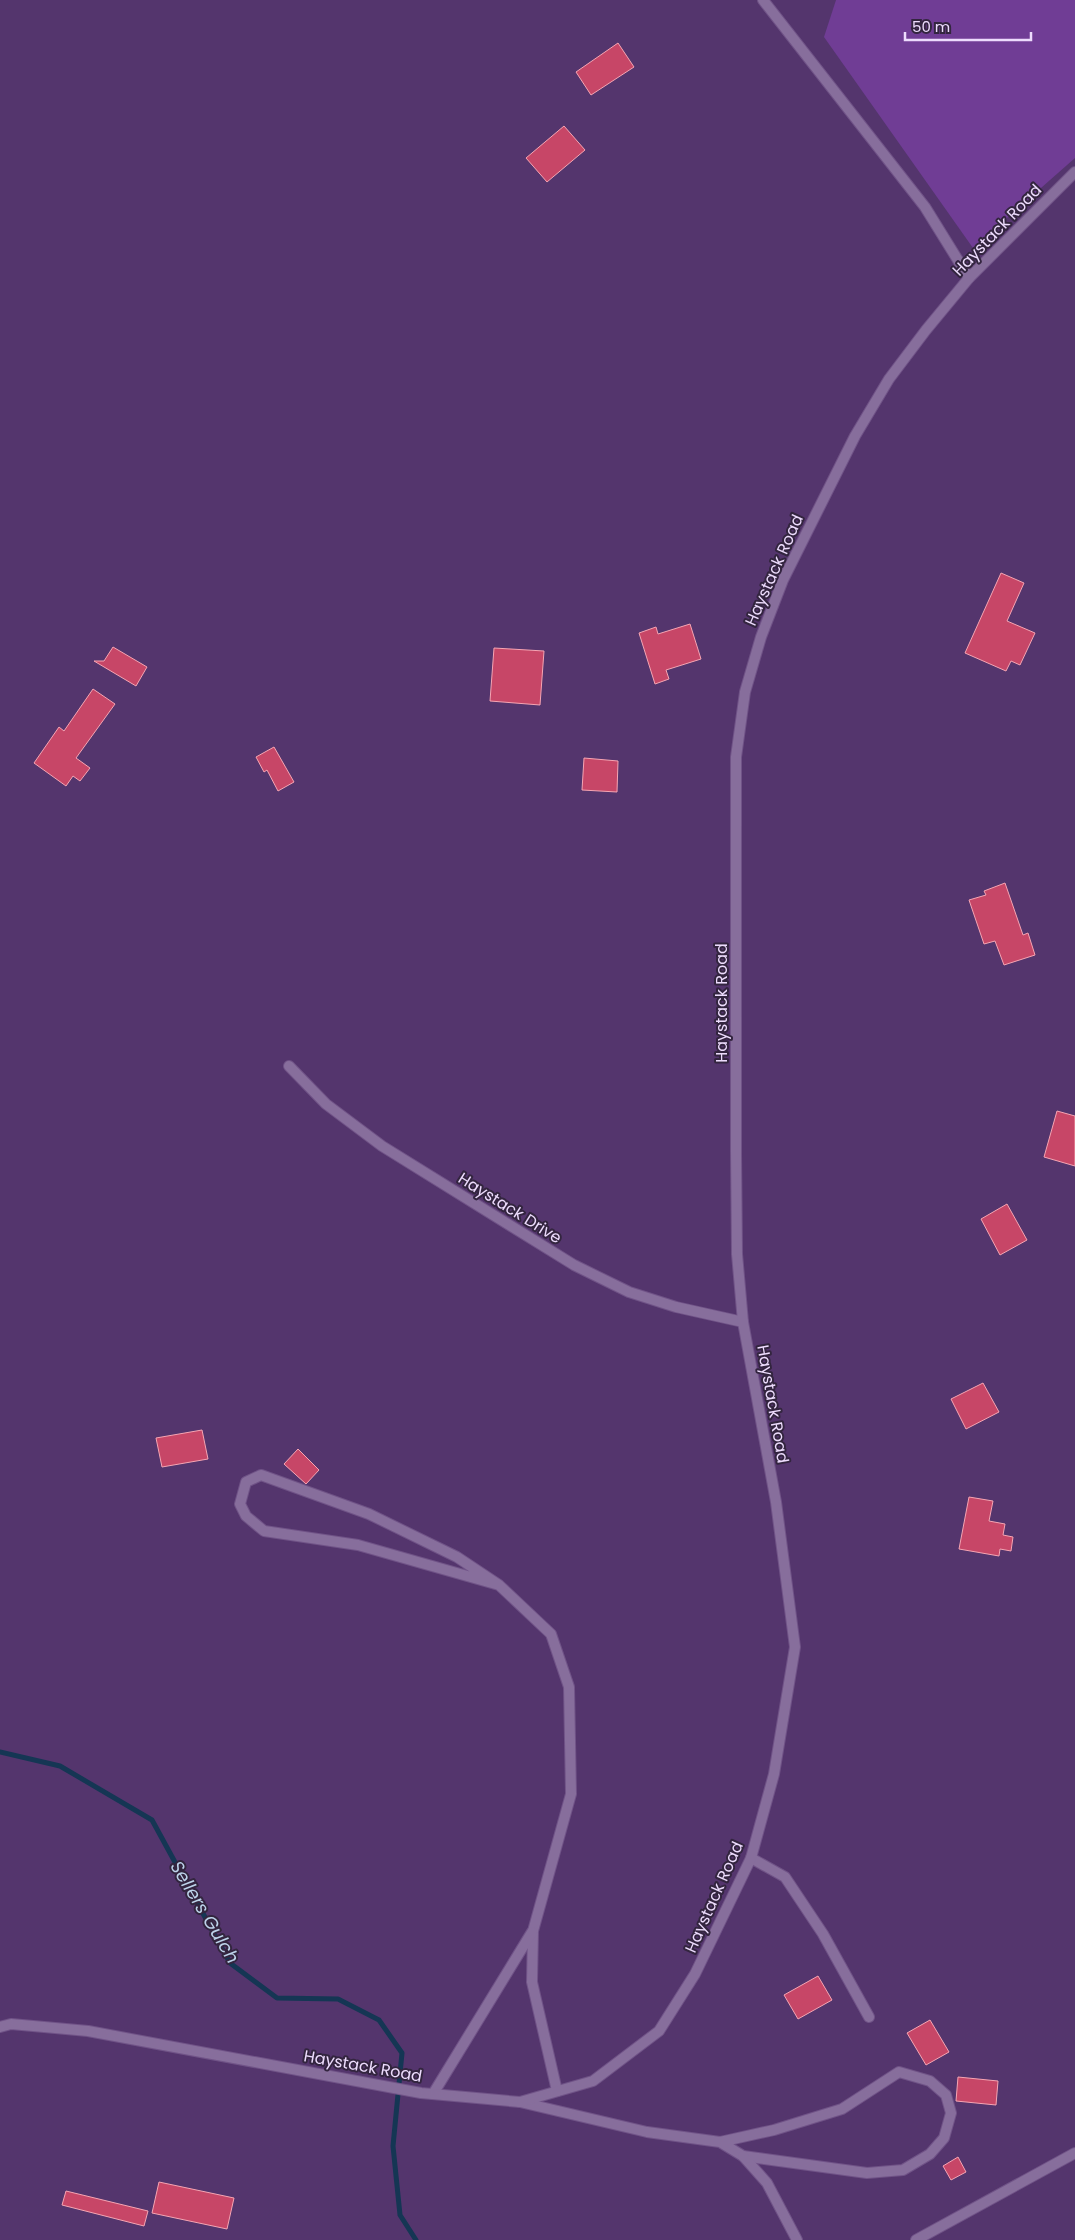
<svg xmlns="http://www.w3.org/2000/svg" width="1075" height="2240" font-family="Poppins,sans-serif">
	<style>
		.green { fill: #703d95 }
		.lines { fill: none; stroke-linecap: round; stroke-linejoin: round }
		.stream { stroke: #153654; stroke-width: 5 }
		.building { fill: #c74667; stroke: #f6a5b3 }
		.lane-casing { stroke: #705387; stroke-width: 12 }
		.street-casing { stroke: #705387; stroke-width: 12 }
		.lane { stroke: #876e9c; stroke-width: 10 }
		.street { stroke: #876e9c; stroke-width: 10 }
		.labels { text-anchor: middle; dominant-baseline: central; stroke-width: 4; stroke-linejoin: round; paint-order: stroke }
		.street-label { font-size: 16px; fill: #eddcfd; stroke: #33253f }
		.water-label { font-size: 18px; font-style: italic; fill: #bdd3ea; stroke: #33253f }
	</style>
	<rect width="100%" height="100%" fill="#54356d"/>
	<polygon class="green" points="836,0 1075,0 1075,158 973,248 824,37"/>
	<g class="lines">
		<polyline class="stream" points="0,1752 60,1766 152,1820 230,1963 277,1998 338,1999 379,2020 402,2053 393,2146 400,2215 416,2240"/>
	</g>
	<g class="building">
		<polygon points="618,43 634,67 591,95 576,72"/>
		<polygon points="564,126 585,150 547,182 526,158"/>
		<polygon points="1001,573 1024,583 1007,621 1035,633 1020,665 1011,661 1006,671 965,653"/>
		<polygon points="690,624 701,659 666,670 669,679 655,684 639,633 656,627 658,634"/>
		<polygon points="113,647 147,667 136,686 94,661 104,661"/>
		<polygon points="494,648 544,651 540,705 490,701"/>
		<polygon points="93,689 115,704 76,758 90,768 80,781 73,776 66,786 34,763 59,727 64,731"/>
		<polygon points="274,747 294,782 278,791 267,770 264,772 256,757"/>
		<polygon points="584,758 618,761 617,792 582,790"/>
		<polygon points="1005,883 1023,935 1028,933 1035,955 1004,965 995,941 984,944 969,900 986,895 984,891"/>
		<polygon points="1057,1111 1075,1116 1075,1166 1044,1157"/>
		<polygon points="1007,1204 1027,1240 1000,1255 981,1219"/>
		<polygon points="983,1383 999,1412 966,1429 951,1399"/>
		<polygon points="202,1430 208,1459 162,1467 156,1438"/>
		<polygon points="298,1449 319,1470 306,1484 284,1464"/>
		<polygon points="969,1497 993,1501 989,1521 1005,1524 1003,1535 1013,1537 1011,1551 1000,1549 999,1556 959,1549"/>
		<polygon points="818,1976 832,2000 798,2019 784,1995"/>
		<polygon points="930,2020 949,2052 926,2065 907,2033"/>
		<polygon points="958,2077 998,2081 996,2105 956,2101"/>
		<polygon points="958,2157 966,2172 951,2180 943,2166"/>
		<polygon points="159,2182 234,2198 227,2229 152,2213"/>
		<polygon points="66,2191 148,2211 144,2226 62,2205"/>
	</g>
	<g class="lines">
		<g class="lane-casing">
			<g id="lane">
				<polyline points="499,1585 358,1545 264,1531 246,1516 240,1504 246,1482 261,1475 369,1514 457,1557 499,1585 551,1634 569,1687 571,1794 533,1931 532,1982 557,2091"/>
				<polyline points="751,1858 785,1877 823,1934 869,2017"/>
				<polyline points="433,2094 532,1932"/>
				<polyline points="520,2102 647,2132 720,2142 774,2130 842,2109 899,2072 930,2081 946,2095 951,2113 944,2138 930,2154 903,2170 867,2173 743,2156 720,2142"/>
				<polyline points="743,2156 767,2183 797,2240"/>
				<polyline points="916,2240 1075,2153"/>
			</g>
		</g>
		<g class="street-casing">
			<g id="street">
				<polyline points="763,0 925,207 969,278"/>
				<polyline points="289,1066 326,1104 382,1146 574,1265 629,1292 676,1307 743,1322"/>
				<polyline points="0,2027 11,2024 88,2031 421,2093 520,2102 593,2081 659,2031 695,1974 751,1858 774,1774 795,1647 776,1502 743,1322 737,1254 736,1152 736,757 745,692 761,637 783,580 855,436 889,379 926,330 969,278 1075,172"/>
			</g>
		</g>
		<use href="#lane" class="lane"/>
		<use href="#street" class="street"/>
	</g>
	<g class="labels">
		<g class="street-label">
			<text transform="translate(997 230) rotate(-46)">Haystack Road</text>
			<text transform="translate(774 570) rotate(-66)">Haystack Road</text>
			<text transform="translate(721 1003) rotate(-90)">Haystack Road</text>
			<text transform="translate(510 1208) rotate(32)">Haystack Drive</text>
			<text transform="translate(773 1404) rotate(80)">Haystack Road</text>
			<text transform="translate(714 1897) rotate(-66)">Haystack Road</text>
			<text transform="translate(363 2066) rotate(10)">Haystack Road</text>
		</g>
		<g class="water-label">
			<text transform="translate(205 1912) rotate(59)">Sellers Gulch</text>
		</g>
	</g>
	<path d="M905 32v8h126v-8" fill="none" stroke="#eddcfd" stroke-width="2.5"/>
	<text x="912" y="32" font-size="15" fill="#eddcfd" stroke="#33253f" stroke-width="4" paint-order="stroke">50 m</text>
</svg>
